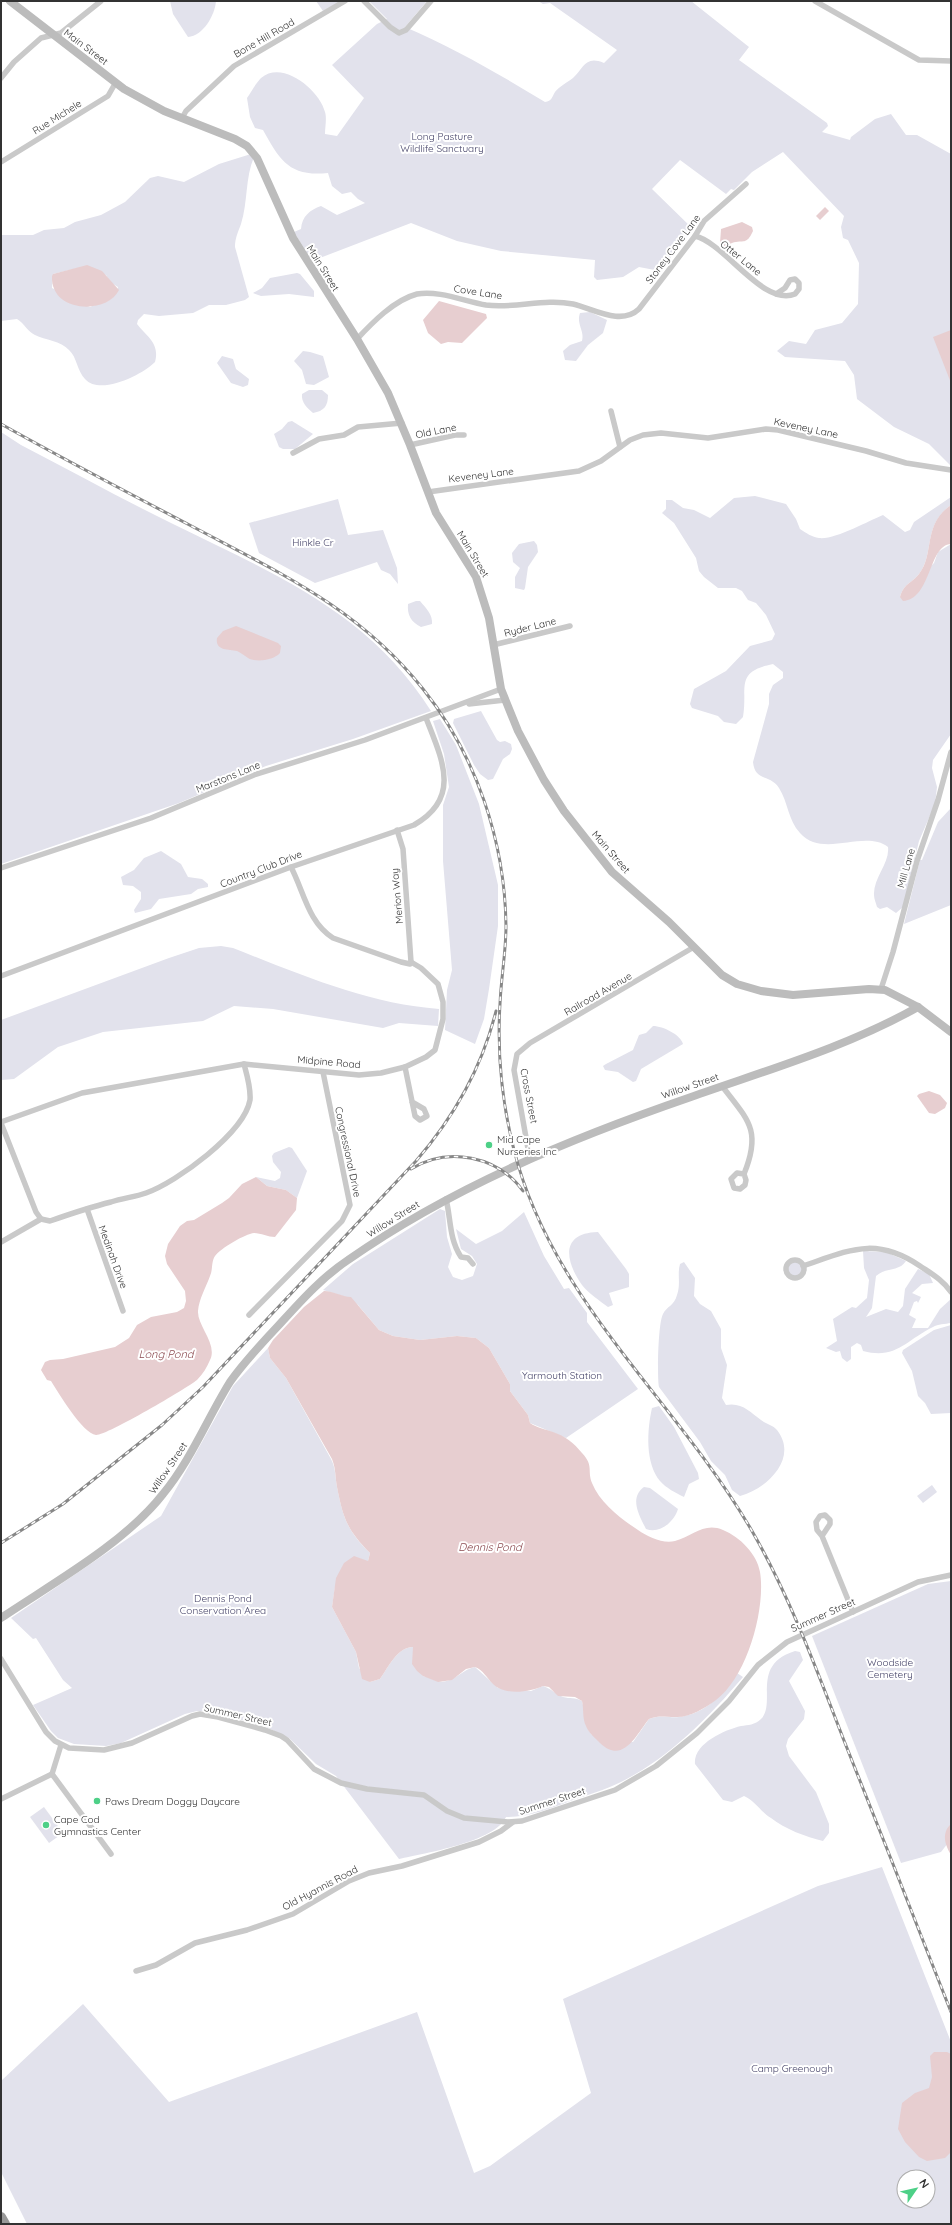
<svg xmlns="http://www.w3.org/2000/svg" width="952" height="2225" font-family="Quicksand,sans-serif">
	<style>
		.green { fill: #e2e2ec; fill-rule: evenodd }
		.water { fill: #e7ced0 }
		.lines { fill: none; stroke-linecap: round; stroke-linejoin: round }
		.minor { stroke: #c9c9c9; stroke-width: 5.5 }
		.secondary { stroke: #bcbcbc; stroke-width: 8 }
		.motorway { stroke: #999; stroke-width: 10 }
		.rail-casing { stroke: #878787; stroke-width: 3 }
		.rail { stroke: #fff; stroke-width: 1.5; stroke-dasharray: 4.5; stroke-linecap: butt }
		.poi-dot { fill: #4dd087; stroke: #fff; stroke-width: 1.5 }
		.labels { text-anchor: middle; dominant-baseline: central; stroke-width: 4; stroke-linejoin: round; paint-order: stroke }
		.street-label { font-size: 10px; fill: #323232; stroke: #fff }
		.park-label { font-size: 10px; fill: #464469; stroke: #fff }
		.poi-label { font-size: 10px; fill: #323232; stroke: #fff; text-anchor: start }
		.water-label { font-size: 11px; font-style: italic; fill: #8b494f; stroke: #fff }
	</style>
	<rect width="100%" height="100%" fill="#fff"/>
	<g class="green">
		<path d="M 170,1 L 216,1 C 215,15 203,36 188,37 L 173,14 Z"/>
		<polygon points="316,1 341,1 323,11"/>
		<path d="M 369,1 L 427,1 L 405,27 C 454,48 499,74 545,102 C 552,101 552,97 555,92 C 560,86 568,82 573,78 C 584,68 585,55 604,63 L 617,50 L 550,3 L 543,4 L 538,1 L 691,1 L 749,47 L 739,60 L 827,123 L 828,126 L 822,132 L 850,140 L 851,137 L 875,119 L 891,114 L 906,135 L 917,135 L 951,154 L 951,466 L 929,444 L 894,427 L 857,399 L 854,375 L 845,361 L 785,357 L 777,351 L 789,341 L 806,344 L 815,330 L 842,323 L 858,304 L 859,263 L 848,240 L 843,238 L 841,227 L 844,216 L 783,152 L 752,172 L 734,190 L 731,189 L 726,194 L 680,160 L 652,189 L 693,229 L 660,271 L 639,267 L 623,277 L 597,280 L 594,277 L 595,260 L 501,251 L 457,241 L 411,223 L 312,261 L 294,232 L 301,229 C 302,216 310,210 321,206 L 337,215 L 365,203 L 358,199 L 351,192 L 342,194 L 332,186 L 328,173 C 290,177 280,161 263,130 L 255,128 L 250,117 L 247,98 C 251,92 256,83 261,78 C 283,59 320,91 325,112 C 327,118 325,127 325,134 L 337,136 L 364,98 L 332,65 L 377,24 L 387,19 Z"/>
		<path d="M 251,154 L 254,157 C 245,178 248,202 241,224 C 238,232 235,238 235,247 L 249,297 L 245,300 L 226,305 L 209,305 L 193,313 L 159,316 L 144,314 L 138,320 L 137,324 C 147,337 160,343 155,362 C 142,375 100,396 85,379 C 77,371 77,357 69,350 C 61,341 45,340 35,335 C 28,332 24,323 17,319 L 1,321 L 1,235 L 33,235 L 44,230 L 64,228 L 75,222 L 101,215 L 125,202 L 150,178 L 158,176 L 184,182 L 219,164 ZM 78,268 L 106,275 L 110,282 L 118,287 C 115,302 103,302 90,307 L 52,288 L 53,274 Z"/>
		<polygon points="297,273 300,274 314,291 314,297 289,294 261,296 253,293 262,288 270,278"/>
		<path d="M 590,312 L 607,320 L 603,333 L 588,345 L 576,361 L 565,360 L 563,351 L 570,345 L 582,341 C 585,331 576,324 580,313 Z"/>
		<polygon points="303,351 310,352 323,356 329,377 314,385 306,384 302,370 294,361"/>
		<polygon points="222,356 233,359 236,369 249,379 248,385 243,387 231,383 217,363"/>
		<path d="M 309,390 L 322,390 L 328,395 C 328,406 324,411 313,413 C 307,408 301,402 302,394 Z"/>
		<polygon points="292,421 313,434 295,449 283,449 279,447 274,434 282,429 288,422"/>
		<path d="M 1,432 L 21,445 C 71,471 120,498 171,523 C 272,573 368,611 431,711 L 353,739 L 266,766 L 179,803 L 1,864 Z"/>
		<path d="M 755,496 L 786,504 L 796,519 L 800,529 C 806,533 812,537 819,538 C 835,540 868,521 883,515 L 905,532 L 910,530 L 914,522 L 951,497 L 951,505 C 922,526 935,553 919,574 C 911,584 904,583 900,597 L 934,563 L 938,552 L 951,544 L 951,734 L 933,760 L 932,768 L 937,787 L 935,804 L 919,841 L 903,907 L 896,913 L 887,907 L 880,909 L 877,907 C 876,903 874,899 874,895 C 873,878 890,863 888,847 C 864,829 823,859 800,833 C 788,820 788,802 779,788 C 770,774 755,782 753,762 L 769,704 L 769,694 L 773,685 L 783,678 L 783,672 L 773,664 C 734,672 748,687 743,717 L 736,724 L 724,722 L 718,716 L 692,708 L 690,704 L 694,689 L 726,671 L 750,646 L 772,640 L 775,634 L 766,615 L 756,603 L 748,600 L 742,591 L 736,588 L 718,588 L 704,577 L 699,571 L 696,558 L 674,523 L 662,513 L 666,509 L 666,500 L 672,500 L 683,508 L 694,510 L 710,518 L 734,498 Z"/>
		<polygon points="338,499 348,535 383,530 397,568 398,584 390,574 381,570 377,562 315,583 259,553 249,523"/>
		<polygon points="534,541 537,545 538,552 528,567 525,588 524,590 515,588 515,577 520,568 513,562 512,553 519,544"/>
		<path d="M 416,601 L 420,601 C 426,608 433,615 432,624 L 421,627 C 411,622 407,615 408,604 Z"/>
		<polygon points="481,711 497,740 500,742 505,741 511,744 512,749 510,754 503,759 493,779 488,780 480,774 474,765 453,723 454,719"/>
		<polygon points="440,719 456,745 479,804 498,885 498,926 489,989 484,1019 475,1044 445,1030 447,990 452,970 443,861 443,805 449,787 444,754 433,721"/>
		<polygon points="951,808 951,905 904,924 920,860 922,860 938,822"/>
		<polygon points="161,851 181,864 188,877 202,879 208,884 208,887 198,889 191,894 159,899 151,909 135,913 134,910 141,899 141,892 133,886 123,885 121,877 134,870 144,858"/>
		<path d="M 221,946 L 233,948 C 299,974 368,1004 439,1009 L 438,1026 L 399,1023 L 383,1028 L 273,1009 L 234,1006 L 203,1021 L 103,1032 L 58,1047 L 14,1079 L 1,1080 L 1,1020 L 169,958 L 199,948 Z"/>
		<path d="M 653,1026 C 663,1026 681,1035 683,1044 L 641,1069 L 636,1081 L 633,1082 L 618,1072 L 605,1070 L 603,1066 L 606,1064 L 633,1050 L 639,1035 L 646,1033 Z"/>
		<polygon points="289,1147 292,1148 307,1171 297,1198 286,1190 267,1186 256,1177 275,1181 280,1178 281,1172 273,1162 272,1156 274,1153"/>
		<polygon points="440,1209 445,1211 447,1237 452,1254 448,1267 453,1277 462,1280 473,1276 477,1264 472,1256 461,1249 456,1229 476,1244 502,1231 524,1212 544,1256 564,1289 569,1288 587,1313 587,1322 638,1389 566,1438 530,1423 528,1415 510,1391 510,1384 489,1348 476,1338 457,1336 420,1340 393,1336 379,1330 358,1305 346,1297 323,1290 353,1264"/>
		<path d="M 598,1232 L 626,1269 L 629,1274 L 629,1287 L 609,1293 L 613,1305 L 608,1307 C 599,1300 589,1294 582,1285 C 565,1261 560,1233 598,1232 Z"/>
		<path d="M 863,1251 L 886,1252 L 906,1261 C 899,1272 886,1267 876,1276 L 872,1308 L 866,1317 L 886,1309 L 898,1312 L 903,1306 L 905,1289 L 918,1269 L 929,1274 L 933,1283 L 922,1284 L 912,1293 L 921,1297 L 918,1303 L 917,1301 L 914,1302 L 909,1315 L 916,1319 L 912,1328 L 928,1328 L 940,1309 L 951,1299 L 951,1323 C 945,1324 938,1324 933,1327 C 906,1340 896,1360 863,1351 L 861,1345 L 857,1343 L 851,1347 L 851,1359 L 847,1362 L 842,1358 L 840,1351 L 836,1352 L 826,1348 L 837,1341 L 833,1319 L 852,1307 L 856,1308 L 867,1298 L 869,1280 L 864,1268 Z"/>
		<path d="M 684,1262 L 695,1278 L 694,1296 L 700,1304 L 711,1311 L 721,1329 L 721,1348 L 727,1365 L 722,1398 L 726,1405 C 742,1402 750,1412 761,1420 C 766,1424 773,1425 777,1430 C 799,1458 767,1489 740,1496 L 732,1490 L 725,1475 L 711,1461 L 700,1442 L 659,1387 C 657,1377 658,1323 663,1314 C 667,1306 674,1306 677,1295 C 681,1284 677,1274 680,1264 Z"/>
		<circle cx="795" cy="1269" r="7"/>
		<polygon points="951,1325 951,1413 931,1414 925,1403 918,1396 912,1371 902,1353 903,1350 934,1330"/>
		<path d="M 268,1348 L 270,1358 L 286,1378 L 331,1459 C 336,1469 335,1476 337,1487 C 343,1517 347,1531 370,1553 L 368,1561 L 335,1587 L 332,1607 L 356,1652 L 359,1668 L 370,1682 L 380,1679 C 388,1668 397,1647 413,1647 L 413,1653 L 423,1676 C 429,1677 433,1680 438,1681 C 452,1685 462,1669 475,1667 L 498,1688 L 531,1691 L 543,1686 C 550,1688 556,1694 563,1697 C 570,1699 575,1697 582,1701 C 586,1714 583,1724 592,1735 L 633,1742 L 649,1719 C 663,1714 667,1718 679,1717 C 705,1714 724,1694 737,1673 L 743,1677 C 709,1717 669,1758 621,1782 C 605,1790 587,1795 570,1801 C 549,1809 529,1817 506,1817 C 495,1842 425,1853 399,1859 L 336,1776 L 316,1764 L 289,1738 L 266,1727 L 210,1711 L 197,1711 L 185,1714 L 121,1743 L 106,1746 L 74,1744 L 58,1738 L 51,1731 L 33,1705 L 72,1688 L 63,1680 L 36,1638 L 33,1639 L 11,1618 L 161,1516 L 233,1386 Z"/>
		<path d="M 659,1406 L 674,1427 L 698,1473 L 699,1479 L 689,1484 L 684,1497 C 676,1493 666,1488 660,1481 C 645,1463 647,1430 652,1408 Z"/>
		<polygon points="932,1485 937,1492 923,1503 917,1496"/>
		<path d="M 644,1487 L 650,1488 L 678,1509 C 674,1522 660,1534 646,1529 C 639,1515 629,1498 644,1487 Z"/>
		<polygon points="951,1581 951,1839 941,1852 901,1863 812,1636 928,1584"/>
		<path d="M 795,1651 L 800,1652 L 803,1660 L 789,1681 L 805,1711 L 804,1719 L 788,1739 L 786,1746 L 789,1756 L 816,1792 L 829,1824 L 829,1833 L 823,1841 C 806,1837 785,1829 771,1818 C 761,1812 755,1801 744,1796 L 732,1802 L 723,1800 L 695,1764 C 693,1744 724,1730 741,1726 C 748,1725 755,1725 761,1719 C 777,1703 750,1665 795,1651 Z"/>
		<polygon points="44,1807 63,1833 49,1843 30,1817"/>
		<path d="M 882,1867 L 951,2042 L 951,2224 L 27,2224 L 1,2172 L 1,2081 L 83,2004 L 169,2102 L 417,2012 L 474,2173 L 490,2166 L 591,2093 L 563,1999 L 818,1886 ZM 904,2177 L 928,2177 L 928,2201 L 904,2201 Z"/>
	</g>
	<g class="water">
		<polygon points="825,207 829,211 820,220 816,216"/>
		<path d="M 742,222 L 752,227 L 753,231 C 746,246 744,239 732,243 C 729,244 726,247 723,248 L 720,243 L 721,229 Z"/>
		<path d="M 87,265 L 102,271 L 119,290 C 107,315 50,313 52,276 L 53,274 Z"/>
		<polygon points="439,301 486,314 487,318 462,343 448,342 441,344 428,333 423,320"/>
		<polygon points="951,330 951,383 933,337"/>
		<path d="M 951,505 L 951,544 C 928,545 932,599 903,601 L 900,597 C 904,583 911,584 919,574 C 935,554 922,525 951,505 Z"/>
		<path d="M 236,626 L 278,643 L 281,646 L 280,653 C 274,660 256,663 248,658 C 244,655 241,653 237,651 C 228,649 215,651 217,638 L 223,631 Z"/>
		<polygon points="929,1091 940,1095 947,1103 945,1108 935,1114 929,1113 917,1096 919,1094"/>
		<path d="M 256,1177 L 267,1186 L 286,1190 L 297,1198 L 296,1210 L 275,1237 C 268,1237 261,1233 254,1233 C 245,1234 221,1248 215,1256 C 211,1262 213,1270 210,1276 C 206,1287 199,1299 198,1311 C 197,1326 218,1344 210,1360 C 207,1367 203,1374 197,1380 C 187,1388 106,1436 96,1435 C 83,1434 58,1392 51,1381 L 47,1380 L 41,1370 L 45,1362 L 50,1360 L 63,1359 L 115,1347 L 129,1338 L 137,1325 L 151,1317 L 177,1312 L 184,1308 L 186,1301 L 185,1291 L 167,1264 L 165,1256 L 168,1244 L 180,1226 L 187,1221 L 194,1220 L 222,1203 L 229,1198 L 242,1184 Z"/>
		<path d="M 324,1291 C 334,1291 342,1297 351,1297 L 379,1330 L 393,1336 L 420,1340 L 457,1336 L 476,1338 L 489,1348 L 510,1384 L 510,1391 L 528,1415 L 530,1423 C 537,1428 545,1429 553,1432 C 565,1436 574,1443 582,1453 C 594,1466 587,1470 592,1483 C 600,1503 621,1519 638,1530 C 648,1537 663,1544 675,1541 C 693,1536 704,1522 723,1530 C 740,1537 757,1554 760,1572 C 766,1609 747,1677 716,1700 C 705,1708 689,1718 675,1717 C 664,1717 660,1715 649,1719 C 636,1735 623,1765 600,1743 C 595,1738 588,1732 586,1726 C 582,1718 584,1709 582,1701 L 575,1697 L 558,1696 L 549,1687 L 543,1686 C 530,1692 505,1696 493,1684 C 487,1678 483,1670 475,1667 L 466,1669 L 452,1680 L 438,1682 L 423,1676 L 417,1671 L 412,1664 L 413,1647 C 397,1647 388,1668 380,1679 L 370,1682 L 362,1679 L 356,1652 L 332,1607 L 336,1578 L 344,1563 L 354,1556 L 368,1561 L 370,1553 C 347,1530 343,1518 337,1487 C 335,1477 336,1469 332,1459 L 286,1378 L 270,1358 L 268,1348 L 273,1340 L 304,1307 Z"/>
		<path d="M 951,1824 L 951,1855 C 945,1845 941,1833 951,1824 Z"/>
		<polygon points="934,2052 947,2052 951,2054 951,2152 945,2158 927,2161 919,2157 905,2142 898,2129 902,2103 915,2093 929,2088 932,2077 930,2056"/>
	</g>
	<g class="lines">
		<g class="minor">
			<polyline points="364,1 390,27 399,33 406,30 431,1"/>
			<polyline points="815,1 919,60 951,61"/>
			<polyline points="1,78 14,62 41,38 61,33 101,1"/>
			<polyline points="182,118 186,111 234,66 345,1"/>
			<polyline points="1,162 108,96 116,82"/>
			<path d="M 695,236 C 725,243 763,307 795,294 L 799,289 L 799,283 L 795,279 L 790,280 L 785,288 L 776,294"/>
			<path d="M 357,339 C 372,323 394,300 417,294 C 438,290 464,301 486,305 C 515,309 544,298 573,304 C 594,309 621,326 639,309 L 695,236 L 704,221 L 746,184"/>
			<polyline points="611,411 620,447"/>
			<polyline points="410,445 455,435 464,435"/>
			<polyline points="293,453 319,439 344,435 358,427 402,423"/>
			<polyline points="428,492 579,471 601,461 630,440 643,435 661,433 708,438 766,429 778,430 866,451 906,463 951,470"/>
			<polyline points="493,645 570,626"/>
			<polyline points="469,704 505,700"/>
			<polyline points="397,830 403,849 411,962"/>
			<polyline points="1,868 151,818 254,775 365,740 501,689"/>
			<path d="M 1,976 L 291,867 L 414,825 C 462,798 442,759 426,718"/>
			<polyline points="881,989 893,952 917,861 938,800 951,752"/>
			<polyline points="405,1067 415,1116 420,1120 427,1116 424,1109 412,1102"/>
			<path d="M 722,1086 C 748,1120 762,1130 744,1174 L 737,1173 L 731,1179 L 734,1188 L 740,1189 L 745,1185 L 746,1180 L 744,1174"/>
			<path d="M 1,1122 L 82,1093 L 244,1064 L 359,1075 L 381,1073 L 405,1067 L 426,1057 L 435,1050 L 443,1019 L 443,1002 L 438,984 L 421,968 L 411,962 L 410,964 L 401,962 L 333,938 C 308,922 304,892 291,867"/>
			<path d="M 1,1123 L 36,1212 L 41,1219 L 50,1221 C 70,1214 91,1207 111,1202 C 123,1198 135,1197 146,1193 C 177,1182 244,1133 250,1100 C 251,1088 247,1075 244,1064"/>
			<polyline points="530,1160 514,1070 517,1054 530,1043 694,947"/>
			<path d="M 446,1199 C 451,1219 449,1239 461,1257 L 468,1258 L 473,1264"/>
			<polyline points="87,1209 123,1311"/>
			<polyline points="1,1242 41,1219"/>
			<circle cx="795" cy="1269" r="9"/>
			<path d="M 803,1266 C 850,1250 875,1236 920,1266 C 932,1274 943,1280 951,1292"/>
			<polyline points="249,1315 342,1221 350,1205 323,1072"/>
			<polyline points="822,1536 817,1530 816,1522 820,1516 825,1515 830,1520 830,1524 822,1536 853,1612"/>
			<polyline points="1,1659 46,1732 55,1741 69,1748 104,1750 132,1743 192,1716 200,1714 218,1717 265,1730 281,1736 287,1740 314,1769 341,1783 367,1789 424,1795 447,1811 464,1818 508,1822 522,1821 615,1790 656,1766 697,1733 729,1701 758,1665 787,1642 918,1582 951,1575"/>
			<polyline points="61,1745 52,1774 111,1854"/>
			<polyline points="1,1799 52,1774"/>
			<polyline points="136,1971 156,1965 195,1943 247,1930 293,1914 349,1881 369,1873 402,1866 479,1842 501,1831 513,1822"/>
		</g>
		<g class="secondary">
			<polyline points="10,1 124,89 164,111 235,139 247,146 257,158 293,238 357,339 388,393 410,445 436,513 476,577 489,618 501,689 518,731 544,780 564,811 612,872 669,922 722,975 737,984 761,991 793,995 869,989 885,990 918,1007 951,1032"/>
			<path d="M 1,1618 C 53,1583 125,1543 163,1494 C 191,1460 207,1419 230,1382 C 244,1362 261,1344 278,1326 C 300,1302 321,1278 348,1260 C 452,1187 572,1138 691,1097 C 767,1070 847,1047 918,1007"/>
		</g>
		<polyline class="motorway" points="1,2217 5,2224"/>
		<g class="rail-casing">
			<g id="rail">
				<path d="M 1,424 C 67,461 134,496 201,531 C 286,576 361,611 423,689 C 476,755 505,841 506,926 C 506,952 501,978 500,1004 C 497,1053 502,1103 514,1150 C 552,1301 677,1401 752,1531 C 790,1597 816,1668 843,1738 C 879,1829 916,1921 951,2012"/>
				<path d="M 411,1169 C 448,1146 498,1156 523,1191"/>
				<path d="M 1,1543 L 63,1504 L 162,1425 L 203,1387 L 416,1161 C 454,1117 482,1068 496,1011"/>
			</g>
		</g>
		<use href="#rail" class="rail"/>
	</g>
	<g class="poi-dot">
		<circle cx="489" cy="1145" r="4"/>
		<circle cx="97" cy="1801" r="4"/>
		<circle cx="46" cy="1825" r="4"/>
	</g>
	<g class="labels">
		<g class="street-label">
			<text transform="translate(264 38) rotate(-30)">Bone Hill Road</text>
			<text transform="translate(86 47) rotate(37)">Main Street</text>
			<text transform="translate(57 117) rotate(-32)">Rue Michele</text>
			<text transform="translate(673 249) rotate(-53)">Stoney Cove Lane</text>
			<text transform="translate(741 258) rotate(39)">Otter Lane</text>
			<text transform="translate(323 268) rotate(58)">Main Street</text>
			<text transform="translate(478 292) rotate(9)">Cove Lane</text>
			<text transform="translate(806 428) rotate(12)">Keveney Lane</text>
			<text transform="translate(436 431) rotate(-11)">Old Lane</text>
			<text transform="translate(481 475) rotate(-7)">Keveney Lane</text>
			<text transform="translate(473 554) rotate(59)">Main Street</text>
			<text transform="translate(530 627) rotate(-14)">Ryder Lane</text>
			<text transform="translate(228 777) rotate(-22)">Marstons Lane</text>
			<text transform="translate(611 852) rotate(49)">Main Street</text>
			<text transform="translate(906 868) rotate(-74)">Mill Lane</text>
			<text transform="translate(261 869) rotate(-21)">Country Club Drive</text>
			<text transform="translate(397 896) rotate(-95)">Merion Way</text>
			<text transform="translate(598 994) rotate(-30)">Railroad Avenue</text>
			<text transform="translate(329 1062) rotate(5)">Midpine Road</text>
			<text transform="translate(690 1086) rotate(-19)">Willow Street</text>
			<text transform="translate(529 1096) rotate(79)">Cross Street</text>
			<text transform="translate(348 1152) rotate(78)">Congressional Drive</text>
			<text transform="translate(393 1219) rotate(-32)">Willow Street</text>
			<text transform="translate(113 1257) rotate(70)">Medinah Drive</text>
			<text transform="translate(168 1468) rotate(-56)">Willow Street</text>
			<text transform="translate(823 1615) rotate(-24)">Summer Street</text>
			<text transform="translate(238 1715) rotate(13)">Summer Street</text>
			<text transform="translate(552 1801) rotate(-18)">Summer Street</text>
			<text transform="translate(320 1888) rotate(-28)">Old Hyannis Road</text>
		</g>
		<g class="park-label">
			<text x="442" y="136">Long Pasture<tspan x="442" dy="12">Wildlife Sanctuary</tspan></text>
			<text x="313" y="542">Hinkle Cr</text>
			<text x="562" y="1375">Yarmouth Station</text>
			<text x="223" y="1598">Dennis Pond<tspan x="223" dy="12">Conservation Area</tspan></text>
			<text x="890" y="1662">Woodside<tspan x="890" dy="12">Cemetery</tspan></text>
			<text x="792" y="2068">Camp Greenough</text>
		</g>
		<g class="poi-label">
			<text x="497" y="1139">Mid Cape<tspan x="497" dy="12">Nurseries Inc</tspan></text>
			<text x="105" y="1801">Paws Dream Doggy Daycare</text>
			<text x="54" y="1819">Cape Cod<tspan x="54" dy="12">Gymnastics Center</tspan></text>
		</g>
		<g class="water-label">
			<text x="166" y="1354">Long Pond</text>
			<text x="490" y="1547">Dennis Pond</text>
		</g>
	</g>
	<rect width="952" height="2225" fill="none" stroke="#323232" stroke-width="4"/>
	<g transform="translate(916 2189) rotate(56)"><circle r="19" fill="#ffffff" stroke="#adadad"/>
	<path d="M0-3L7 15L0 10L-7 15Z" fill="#4dd087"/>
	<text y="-6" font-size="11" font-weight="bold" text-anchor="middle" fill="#323232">N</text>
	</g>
</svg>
